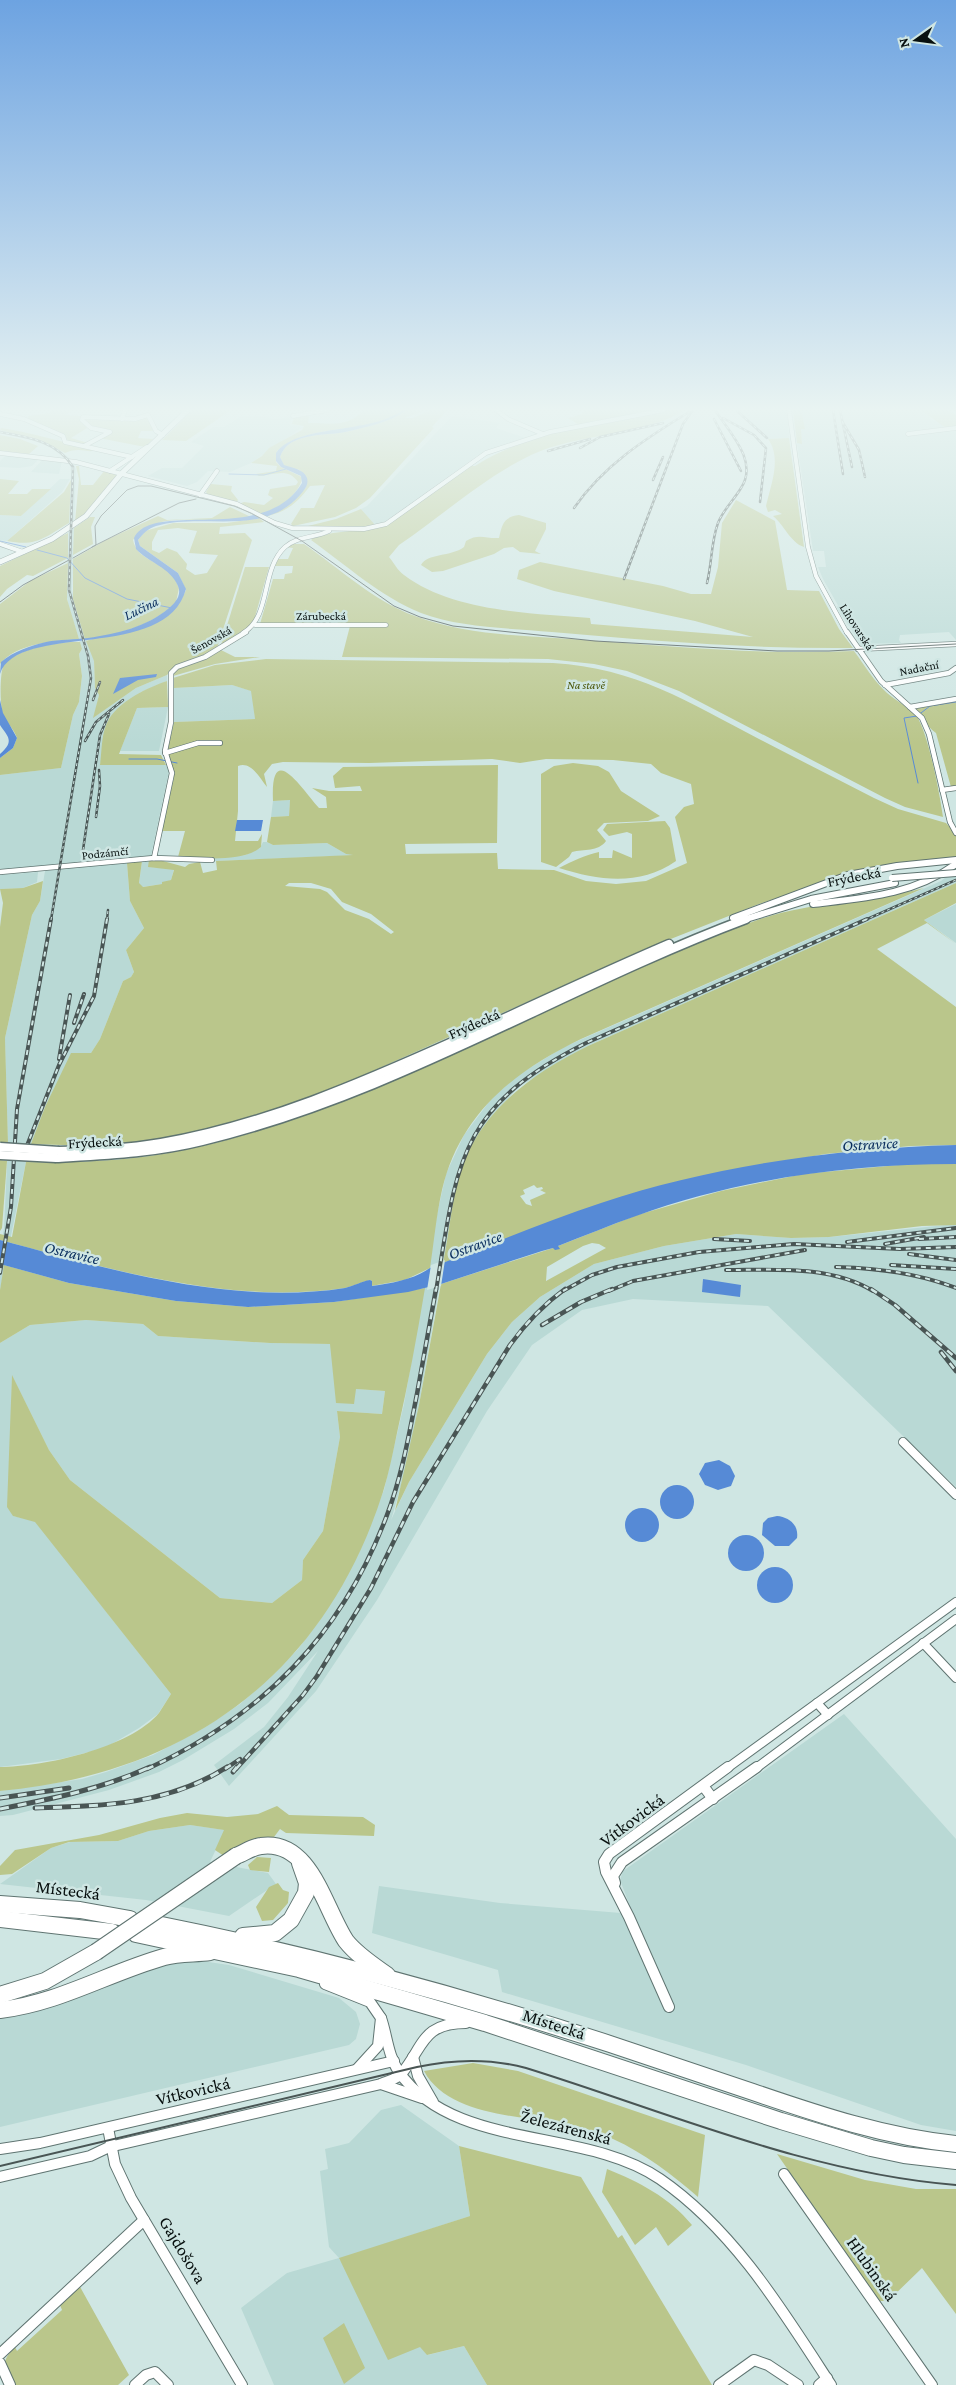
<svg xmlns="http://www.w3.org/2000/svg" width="956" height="2385" font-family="'Crimson Pro',serif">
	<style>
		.built { fill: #b9d9d5 }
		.green { fill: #bac68b; fill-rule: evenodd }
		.water { fill: #568ad6 }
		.pier { fill: #cfe6e3 }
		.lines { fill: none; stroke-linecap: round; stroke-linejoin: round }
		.stream { stroke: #568ad6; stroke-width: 1 }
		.minor-far3-casing { stroke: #5f7471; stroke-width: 5 }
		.minor-far2-casing { stroke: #5f7471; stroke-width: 6 }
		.minor-far1-casing { stroke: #5f7471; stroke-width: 10 }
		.minor-casing { stroke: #5f7471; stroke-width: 12 }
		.major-far2-casing { stroke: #5f7471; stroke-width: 6 }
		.major-far1-casing { stroke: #5f7471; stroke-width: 8 }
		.major-casing { stroke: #5f7471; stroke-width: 11 }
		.highway-casing { stroke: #5f7471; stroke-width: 18 }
		.minor-far3 { stroke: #fff; stroke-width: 4 }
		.minor-far2 { stroke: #fff; stroke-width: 4.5 }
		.minor-far1 { stroke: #fff; stroke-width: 8 }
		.minor { stroke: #fff; stroke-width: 10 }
		.major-far2 { stroke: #fff; stroke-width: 5 }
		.major-far1 { stroke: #fff; stroke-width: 6 }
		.major { stroke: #fff; stroke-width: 8 }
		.highway { stroke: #fff; stroke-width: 16 }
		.tram-far1 { stroke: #495554; stroke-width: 1 }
		.tram { stroke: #495554; stroke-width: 2 }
		.rail-far3-casing { stroke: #495554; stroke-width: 2.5 }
		.rail-far2-casing { stroke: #495554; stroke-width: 4 }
		.rail-far1-casing { stroke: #495554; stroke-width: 4.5 }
		.rail-casing { stroke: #495554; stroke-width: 5 }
		.rail-far3 { stroke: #cfe6e3; stroke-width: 1; stroke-dasharray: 3; stroke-linecap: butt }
		.rail-far2 { stroke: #cfe6e3; stroke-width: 2; stroke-dasharray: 5; stroke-linecap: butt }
		.rail-far1 { stroke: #cfe6e3; stroke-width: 2.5; stroke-dasharray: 7; stroke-linecap: butt }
		.rail { stroke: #cfe6e3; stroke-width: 3; stroke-dasharray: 9; stroke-linecap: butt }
		.major-bridge-far1-casing { stroke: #5f7471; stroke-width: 8; stroke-linecap: butt }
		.major-bridge-casing { stroke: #5f7471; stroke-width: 11; stroke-linecap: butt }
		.highway-bridge-casing { stroke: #5f7471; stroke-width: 18; stroke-linecap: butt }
		.major-bridge-far1 { stroke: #fff; stroke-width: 6 }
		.major-bridge { stroke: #fff; stroke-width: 8 }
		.highway-bridge { stroke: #fff; stroke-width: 16 }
		.labels { text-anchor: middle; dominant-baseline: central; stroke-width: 5; stroke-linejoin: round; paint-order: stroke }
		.far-street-label { font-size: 12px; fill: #08100f; stroke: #cfe6e3 }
		.far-park-label { font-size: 12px; font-style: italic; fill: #4c570a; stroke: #cfe6e3 }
		.far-water-label { font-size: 14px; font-style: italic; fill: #092d5d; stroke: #cfe6e3 }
		.street-label { font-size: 15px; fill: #08100f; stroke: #cfe6e3 }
		.water-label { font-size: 16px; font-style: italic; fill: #092d5d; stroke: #cfe6e3 }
		.near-street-label { font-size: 18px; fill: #08100f; stroke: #cfe6e3 }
	</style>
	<rect width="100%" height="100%" fill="#cfe6e3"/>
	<g class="built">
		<polygon points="736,410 787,410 789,438 766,439"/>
		<polygon points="801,410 920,410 932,420 956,429 956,640 949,632 900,635 899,640 901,643 860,644 823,579 818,567 826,567 824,551 813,551 797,443 802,443 801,429 804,429"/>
		<polygon points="242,416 258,416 275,419 293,417 289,424 303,427 251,463 230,472 208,471 197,482 187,486 148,476 162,468 182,468 204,446 191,442 213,427 224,427"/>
		<polygon points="452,416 500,423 496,428 526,438 477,456 386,521 376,526 361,509 367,506"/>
		<polygon points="0,431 34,438 54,446 71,459 76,469 72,590 76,610 94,660 95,688 99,695 94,717 136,688 167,675 167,681 141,692 116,711 100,765 166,765 169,771 151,856 77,862 75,867 127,863 130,901 144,928 126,950 134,972 131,977 123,981 100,1039 91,1053 45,1107 26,1162 0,1290 0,1249 4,1229 8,1143 5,1038 32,915 40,901 45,871 55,870 56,866 0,870 0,775 61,768 73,715 79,702 82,676 79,654 82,649 68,604 66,590 71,473 70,466 63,457 50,447 31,440 0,433"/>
		<polygon points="6,455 40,458 32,466 19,468 0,467 0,461"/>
		<polygon points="44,458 62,461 59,474 31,472"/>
		<polygon points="60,479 70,479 62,492 7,541 0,540 0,515 21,516"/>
		<polygon points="232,685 252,691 255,719 174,722 174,688"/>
		<polygon points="168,707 159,751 120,751 137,708"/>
		<polygon points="290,800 289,816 271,817 273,801"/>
		<polygon points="263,842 267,842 273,845 327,843 346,854 361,855 216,861 157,860 157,853 160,856 216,858 246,855 260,848"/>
		<polygon points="149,860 149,867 174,869 171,880 162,884 142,887 139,884 142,861"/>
		<polygon points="956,869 956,883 588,1046 520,1086 494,1113 470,1150 456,1192 419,1405 406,1469 391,1520 409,1482 487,1354 512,1322 540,1297 594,1264 664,1246 736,1234 791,1238 829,1237 956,1224 956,1487 768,1306 633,1299 582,1310 532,1345 487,1411 377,1600 316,1691 229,1786 214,1765 264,1727 288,1697 318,1651 268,1703 234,1729 183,1760 159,1772 109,1790 13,1815 0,1816 0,1791 82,1779 106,1772 153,1755 204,1728 240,1704 271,1677 298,1649 320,1620 358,1555 384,1490 404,1404 436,1219 446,1174 464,1135 492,1098 518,1075 564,1047 941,881"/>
		<polygon points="38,872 37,882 23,888 0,889 0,875"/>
		<polygon points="956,904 956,943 924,920"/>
		<polygon points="86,1320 143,1324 158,1336 270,1343 330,1344 356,1389 385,1391 382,1414 337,1411 340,1437 323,1531 303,1560 302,1580 272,1603 220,1598 70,1480 49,1450 12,1376 11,1436 13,1516 35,1521 171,1694 158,1714 139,1728 105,1748 61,1759 0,1767 0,1343 30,1325"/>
		<polygon points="844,1714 956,1839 956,2131 921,2125 746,2065 502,1992 498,1970 372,1933 379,1886 500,1903 633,1914 620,1880 623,1871"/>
		<polygon points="190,1825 225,1830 210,1862 268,1873 276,1884 229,1916 146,1900 0,1884 51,1848 70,1842 118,1841 149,1831"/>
		<polygon points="195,1960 229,1965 339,1998 356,2012 360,2024 356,2039 349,2045 0,2127 0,2015 172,1961"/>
		<polygon points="401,2105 459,2146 470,2216 339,2259 428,2355 464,2346 487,2385 274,2385 241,2308 287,2273 339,2258 329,2247 320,2171 328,2169 325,2149 349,2143 381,2110"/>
	</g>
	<g class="green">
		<path d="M 51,410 L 71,410 L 66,415 L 81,416 L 80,421 L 87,428 L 71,438 L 88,443 C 81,447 72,444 65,440 L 66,436 L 28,420 L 28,416 L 51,413 Z"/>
		<polygon points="193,410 231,410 186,441 162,440"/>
		<path d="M 364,410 L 403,410 C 366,437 309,421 277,451 L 276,462 L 281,467 L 302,477 C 302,491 276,514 262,513 C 255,513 246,507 239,504 L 244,502 L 264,505 L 273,498 L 268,495 L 270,489 L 296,485 L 298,482 C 288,467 274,475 259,476 L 256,474 L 276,471 L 277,466 L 251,463 L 262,456 L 269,448 L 302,430 L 304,426 L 292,424 L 294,416 L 309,415 L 308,423 C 331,423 347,428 364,410 Z"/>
		<path d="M 407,410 L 424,411 L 404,418 L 413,418 L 432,410 L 447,410 L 432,427 L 434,428 L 370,498 L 356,508 L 335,517 L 293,526 L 291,524 L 301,508 L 314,508 L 325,485 L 310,486 C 298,502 287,512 267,516 L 292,502 L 306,487 L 300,470 L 284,466 L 280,457 C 288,432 324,436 345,432 C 366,427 389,423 407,410 Z"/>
		<polygon points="585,410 659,410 579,425 568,418 582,414"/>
		<path d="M 667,410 L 685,410 C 644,436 578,433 531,455 C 483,478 442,516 399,545 L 389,557 C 394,563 398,571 404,575 C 453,612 531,613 590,618 L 591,624 L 753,637 L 695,621 L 554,591 L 517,579 L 519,570 L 540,562 L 663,586 L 691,594 L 711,594 L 718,567 L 722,523 L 736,500 L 775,521 L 787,590 L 819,591 L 839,629 L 853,648 C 753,649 652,641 552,632 C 509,628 461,628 421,613 C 381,597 346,565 311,540 L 314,537 L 333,533 L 383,527 L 471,466 L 475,466 C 532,429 600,426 667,410 Z"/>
		<polygon points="793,410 801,410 805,429 801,429 802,444 797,443"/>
		<polygon points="920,410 947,410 956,415 956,427 946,428"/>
		<polygon points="83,418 149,418 153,431 141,431 138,438 153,439 145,447 99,438 111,431 86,424"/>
		<path d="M 1,428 C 33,433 65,443 97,450 C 87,454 81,446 65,453 L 42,441 L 0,430 Z"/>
		<polygon points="0,435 20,439 38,446 29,454 0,451"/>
		<path d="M 789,438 L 804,547 C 791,543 784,525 773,516 L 782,514 L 775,510 L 768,512 L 766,506 C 771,484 782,458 768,439 Z"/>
		<polygon points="76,466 79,466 81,485 93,485 105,470 117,475 86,513 75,522 79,479"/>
		<polygon points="0,479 19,481 8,494 27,494 32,489 51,489 21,516 0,515"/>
		<path d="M 71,480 L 69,523 C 45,537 37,547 7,541 L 64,492 Z"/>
		<polygon points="211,484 232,486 231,491 238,500 236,503 208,495 206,492"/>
		<path d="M 230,507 L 251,517 C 215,528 159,505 133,540 C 137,560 160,561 172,574 C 175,578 177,584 179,588 L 176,602 C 153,626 117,635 85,639 L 73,599 L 73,559 L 106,540 L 158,516 L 167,520 L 212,518 Z"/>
		<polygon points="361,509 376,526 300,528 336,519"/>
		<path d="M 519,515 L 546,523 L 546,529 L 535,551 L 541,554 L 520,552 L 513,547 L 504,548 L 494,554 L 443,571 L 432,572 L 421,565 C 427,553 451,557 464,547 L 466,541 C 479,533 486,539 499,538 C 502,525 503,517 519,515 Z"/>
		<polygon points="90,517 95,517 91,527 93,544 73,555 74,528"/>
		<path d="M 259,518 L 264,522 L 220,527 L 219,534 L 245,533 L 252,540 L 217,648 L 203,656 L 174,667 L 167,675 L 136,688 L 93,718 L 99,695 L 95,688 L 94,661 L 86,641 C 124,629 166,635 186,590 L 178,573 L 140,546 L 138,540 L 145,531 L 173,523 L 227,523 ZM 178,528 L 197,531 L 189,553 L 218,555 L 207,573 L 195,575 L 186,569 L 187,564 L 177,552 L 167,548 L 159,553 L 152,550 L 152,542 L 158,530 Z"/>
		<polygon points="68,533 68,558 33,576 27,575 7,589 0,597 0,566"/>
		<path d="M 293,544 L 304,544 C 339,568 375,602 415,616 C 468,636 530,636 586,640 C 676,647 765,655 854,651 C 865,666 874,681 887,693 C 896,701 907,706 915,714 C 928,729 940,796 943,817 L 905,807 L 885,798 L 679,691 L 627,671 L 594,664 L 548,659 L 342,657 L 350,626 L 336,626 L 342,614 L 315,613 L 311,625 L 260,624 L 273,579 L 284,579 L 285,574 L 292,573 L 293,566 L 275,566 L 278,559 L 288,559 L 293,548 L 285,547 Z"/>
		<path d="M 68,563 L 67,599 L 79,639 C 54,641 17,643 0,664 L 0,604 L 30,581 Z"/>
		<polygon points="245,567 269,567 253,624 221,645"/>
		<path d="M 80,642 L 82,649 L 79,654 L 82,676 L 79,702 L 73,715 L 61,768 L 0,775 L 0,758 L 13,748 L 17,738 C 14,728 4,721 2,711 C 0,699 0,677 3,666 C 15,648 60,641 80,642 Z"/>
		<polygon points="219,649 235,657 260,657 215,664 173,676 175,670"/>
		<path d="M 266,659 L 553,663 C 636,668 688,702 759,739 C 797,759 836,778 874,798 L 898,809 L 946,823 L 956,834 L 956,857 L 850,873 L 759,904 L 643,950 L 335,1088 L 264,1115 L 181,1136 L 133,1143 L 93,1146 L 31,1144 L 45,1107 L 71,1053 L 91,1053 L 100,1039 L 123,981 L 131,977 L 134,972 L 126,950 L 144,928 L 130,901 L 127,863 L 142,861 L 139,883 L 143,887 L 162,884 L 162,882 L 171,880 L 174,870 L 148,867 L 149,860 L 163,861 L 185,867 L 189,864 L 200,862 L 203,873 L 217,870 L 216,861 L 353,855 L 346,854 L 327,843 L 273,845 L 267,842 L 271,817 L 289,816 L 290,800 L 273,801 C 270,738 302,789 319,808 L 327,808 L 326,797 L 312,788 L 329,791 L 362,791 L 360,786 L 335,788 L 333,776 L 343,767 L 498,765 L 497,843 L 405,844 L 406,854 L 497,853 L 498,869 L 554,870 L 586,881 L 616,884 L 646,881 L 687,863 L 675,817 L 684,807 L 694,804 L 691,784 L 661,773 L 651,764 L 613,760 L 546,759 L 520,763 L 492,759 L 369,763 L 283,762 L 272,764 L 264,774 L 267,787 C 259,777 251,761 238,766 L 238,811 L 235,841 L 258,841 L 262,834 L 261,847 C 243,863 201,858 178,857 L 185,831 L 162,831 L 174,777 L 167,753 L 174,722 L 255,719 L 251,691 L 232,685 L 174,688 L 173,678 L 215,665 ZM 289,883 L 311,883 L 331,889 L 342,902 L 371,914 L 394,932 L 391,934 L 369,919 L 345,910 L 327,892 L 320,889 L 285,886 Z"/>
		<path d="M 167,681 L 168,707 L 137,708 L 119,754 L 161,755 L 166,765 L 100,765 C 102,751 101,732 109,719 C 121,700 147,688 167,681 Z"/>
		<path d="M 956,700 L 956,786 L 951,787 L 936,733 C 927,727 922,716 915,708 Z"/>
		<path d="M 573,763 L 598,766 L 609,772 L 621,791 L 660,816 L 648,821 L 604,823 L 597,830 L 606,841 C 598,852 584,849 572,852 L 569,857 L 556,867 L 541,862 L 541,774 L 554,766 Z"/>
		<path d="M 665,821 L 670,828 L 676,861 C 640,886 600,881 559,868 C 572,861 586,855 599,852 L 599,858 L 612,858 L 613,850 L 632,858 L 632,834 L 627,832 L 609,836 L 603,830 L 607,824 Z"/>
		<polygon points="43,881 40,901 32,915 5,1038 8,1143 0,1142 0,927 3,903 0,889 23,888"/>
		<path d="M 956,883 L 956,903 L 924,920 L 956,944 L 927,923 L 877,949 L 956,1007 L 956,1145 L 911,1146 L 825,1154 L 676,1182 L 443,1263 C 449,1235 451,1205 459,1177 C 477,1113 531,1074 588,1046 ZM 534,1185 L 537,1188 L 542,1187 L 543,1189 L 540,1190 L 546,1193 L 530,1200 L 532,1206 L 526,1204 L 520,1196 L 525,1194 L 523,1190 Z"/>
		<path d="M 924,888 L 581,1039 C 513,1072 460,1114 442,1190 C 436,1217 434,1242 430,1268 L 405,1280 L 371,1286 L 372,1281 L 370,1280 C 362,1282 353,1286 345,1288 C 232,1305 108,1269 0,1240 L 0,1234 L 12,1237 L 26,1162 C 78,1163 132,1161 183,1150 C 271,1133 352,1097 433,1061 C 538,1013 643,961 752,922 C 807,901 867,903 924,888 Z"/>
		<polygon points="0,1160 7,1161 2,1228 0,1231"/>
		<path d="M 909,1164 L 956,1164 L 956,1225 L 922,1226 L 829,1237 L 791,1238 L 736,1234 L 664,1246 L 594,1264 L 540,1297 L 512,1322 L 487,1354 L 409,1482 L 395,1511 L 419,1405 L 441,1284 L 553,1248 L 637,1215 L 721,1191 L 803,1174 ZM 592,1243 L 599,1244 L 606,1248 L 546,1281 L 547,1267 L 583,1246 Z"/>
		<path d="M 4,1265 L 69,1283 L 176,1301 L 248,1307 L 334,1302 L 425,1288 C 417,1336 408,1385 397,1433 C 393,1453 389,1472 383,1492 C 325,1674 188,1774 0,1791 L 0,1767 C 43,1767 130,1748 159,1713 C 163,1707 167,1700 171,1694 L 35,1522 L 13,1516 L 7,1507 L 12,1375 L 49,1450 L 70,1480 L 220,1598 L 272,1603 L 302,1580 L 303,1560 L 323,1531 L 340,1437 L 337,1411 L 382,1414 L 385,1391 L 356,1389 L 354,1404 L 336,1403 L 330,1344 L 270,1343 L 158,1336 L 143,1324 L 86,1320 L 30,1325 L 0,1343 L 0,1290 Z"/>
		<polygon points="277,1806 289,1815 363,1817 375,1825 374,1836 286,1833 280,1829 274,1837 243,1843 224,1856 215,1850 224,1830 190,1825 149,1831 118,1841 69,1842 51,1848 12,1874 0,1875 0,1866 15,1850 99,1835 160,1818 187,1813 227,1817 258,1814"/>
		<polygon points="257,1857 271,1858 269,1872 250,1870 248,1865"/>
		<polygon points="278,1883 283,1890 289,1892 288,1903 273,1920 262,1921 256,1907 269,1887"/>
		<path d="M 473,2063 L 518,2071 L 705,2135 L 698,2197 C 673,2175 644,2153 613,2139 C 599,2133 581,2126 566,2124 C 522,2116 448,2116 424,2071 Z"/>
		<polygon points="459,2146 581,2177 618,2238 622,2235 712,2385 487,2385 464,2346 427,2355 420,2347 388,2360 339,2258 470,2216"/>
		<polygon points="777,2154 865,2180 916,2189 956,2189 956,2314 922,2268 888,2301 879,2301"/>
		<path d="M 607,2169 C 639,2182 669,2197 692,2225 L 668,2246 L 656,2227 L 635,2245 L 602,2192 Z"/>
		<path d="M 79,2285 L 129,2375 L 118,2385 L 13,2385 C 4,2366 0,2362 15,2347 L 17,2351 L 62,2310 L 60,2305 Z"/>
		<polygon points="344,2323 365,2368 344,2384 323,2338"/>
	</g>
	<g class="water">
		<path d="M 403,410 L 407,410 C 389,423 366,427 345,432 C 325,436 288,432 280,457 L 284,465 C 292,468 304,469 307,478 C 309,485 304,490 300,495 C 262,538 203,512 156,526 C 147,529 144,533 138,540 L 140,546 L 178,573 L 186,589 C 166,663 18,621 0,674 L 1,662 C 14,651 30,646 46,642 C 60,639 74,640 88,638 C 116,634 147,627 169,608 C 175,603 182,595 178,586 C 170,567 149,563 136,549 L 134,538 C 153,499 264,546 302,483 L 301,476 L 281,467 L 276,461 L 276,453 C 298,423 369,435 403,410 Z"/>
		<polygon points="157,674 156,677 138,680 113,694 120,678"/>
		<path d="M 0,700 L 3,713 L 17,738 L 13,748 L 0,758 L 0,754 C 15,741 8,737 0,725 Z"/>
		<polygon points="237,820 263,820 261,831 235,831"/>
		<path d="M 956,1145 L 956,1164 C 848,1164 738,1179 636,1216 C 610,1225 584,1236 558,1246 L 560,1249 L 555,1250 L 553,1248 L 542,1251 L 441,1284 L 408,1292 L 334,1302 L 248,1307 L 176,1301 L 69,1283 L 0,1264 L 0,1240 C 108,1269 232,1306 345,1288 C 354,1286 362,1281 370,1280 L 372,1281 L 372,1286 C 392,1283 413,1280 430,1268 C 487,1246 543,1222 601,1203 C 711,1166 840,1148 956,1145 Z"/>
		<polygon points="703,1279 741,1285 740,1297 702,1292"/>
		<polygon points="719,1460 730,1466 735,1476 731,1486 718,1490 705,1485 699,1474 705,1463"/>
		<circle cx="677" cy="1502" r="17"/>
		<circle cx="642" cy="1525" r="17"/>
		<path d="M 777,1516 C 789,1517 799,1525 797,1538 L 789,1546 L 775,1546 L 762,1535 L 763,1523 L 768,1518 Z"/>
		<circle cx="746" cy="1553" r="18"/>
		<circle cx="775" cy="1585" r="18"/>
	</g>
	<polygon class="pier" points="445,1260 441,1286 427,1290 431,1265"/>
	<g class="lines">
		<g class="stream">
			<polyline points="229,474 264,475 286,469"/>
			<polyline points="0,541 26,547"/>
			<polyline points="37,550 67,558 85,578 127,599 172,608"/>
			<polyline points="129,759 157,759 177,763"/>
			<polyline points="918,783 904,718 917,716 930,706 956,702"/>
		</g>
		<g class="minor-far3-casing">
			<g id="minor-far3">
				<polyline points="496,410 508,419 543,434"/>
				<polyline points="789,410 808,547 816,576 847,633"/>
				<polyline points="0,414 24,419 63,436 65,442 132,457"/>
				<polyline points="148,415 156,431 163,435"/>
				<polyline points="293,416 327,410"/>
				<polyline points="122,419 125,410"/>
				<polyline points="908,434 956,428"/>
				<polyline points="84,446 110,432 91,428 82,420 83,417 135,419 148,415"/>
				<polyline points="0,453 76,462 237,504 275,523 292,528 364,529 386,524 486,453 550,432 664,410"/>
				<polyline points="110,471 147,447"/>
				<polyline points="200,495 217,471"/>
				<polyline points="0,544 23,552"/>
				<polyline points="255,625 386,625"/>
				<path d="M 243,633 C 272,616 260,570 285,547 C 297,536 315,538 329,531"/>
			</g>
		</g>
		<g class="minor-far2-casing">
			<g id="minor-far2">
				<polyline points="847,632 881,681 922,718 929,734 950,822 956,833"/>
				<polyline points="858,649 956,644"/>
				<polyline points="885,685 949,673 956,668"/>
				<polyline points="910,707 956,699"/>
				<polyline points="165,753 198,743 220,743"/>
				<polyline points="942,790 956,788"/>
				<polyline points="154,858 172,773 165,751 171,722 171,673 177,667 205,657 246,632"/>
				<polyline points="0,872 154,858 212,860"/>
			</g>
		</g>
		<g class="minor-far1-casing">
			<g id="minor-far1">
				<polyline points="903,1442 956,1495"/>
				<polyline points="923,1643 956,1678"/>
				<polyline points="817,1703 828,1715"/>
				<polyline points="726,1769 956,1602"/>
				<polyline points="755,1769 956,1619"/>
			</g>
		</g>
		<g class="minor-casing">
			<g id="minor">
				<polyline points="704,1787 713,1799"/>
				<polyline points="615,1883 613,1876 622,1862 757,1767"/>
				<polyline points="325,1984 370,2002 381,2018 378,2046 357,2069"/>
				<polyline points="669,2007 629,1917 606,1872 604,1862 609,1854 728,1767"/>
				<path d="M 381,2018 C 387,2035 388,2056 399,2072 C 454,2151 585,2127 660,2179 C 734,2230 783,2311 831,2385"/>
				<polyline points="413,2057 418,2076 433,2102"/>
				<polyline points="381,2084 422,2098"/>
				<polyline points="108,2128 115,2164 131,2198 242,2385"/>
				<polyline points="0,2149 40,2143 394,2061"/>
				<polyline points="784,2174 932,2385"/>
				<path d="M 0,2177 L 90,2156 L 109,2147 L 381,2084 C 387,2081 398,2079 402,2073 C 424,2046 422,2023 466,2023"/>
				<polyline points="0,2354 144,2220"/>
				<polyline points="0,2363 10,2385"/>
				<polyline points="135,2385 146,2375 155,2372 168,2385"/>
				<polyline points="719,2385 754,2360 768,2365 798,2385"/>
				<polyline points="819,2385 827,2378"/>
			</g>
		</g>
		<g class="major-far2-casing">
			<polyline id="major-far2" points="0,562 52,539 86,516 121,474 188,410"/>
		</g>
		<g class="major-far1-casing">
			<g id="major-far1">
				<path d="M 813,904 C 864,898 913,895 956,864"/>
				<polyline points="733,918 848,875 897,866 956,860"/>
				<polyline points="743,920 811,899 895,883"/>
			</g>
		</g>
		<g class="major-casing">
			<g id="major">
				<path d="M 59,1151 C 93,1150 127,1149 161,1143 C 265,1125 363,1082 459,1039 C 529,1007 599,974 669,944"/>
				<path d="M 56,1158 C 105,1155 154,1153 202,1141 C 394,1095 562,988 746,919"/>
			</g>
		</g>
		<g class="highway-casing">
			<g id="highway">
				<path d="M 236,1856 C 244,1853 252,1847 261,1846 C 311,1839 324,1908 346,1941 C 357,1955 373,1965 387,1975"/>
				<polyline points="0,1904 80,1910 130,1919"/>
				<polyline points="0,1919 112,1932"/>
				<path d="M 152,1923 C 308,1954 459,1995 610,2044 C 658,2060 706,2076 753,2092 C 820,2115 886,2137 956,2144"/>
				<polyline points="136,1934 299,1969 403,1999 485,2023 781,2121 871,2148 904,2155 956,2161"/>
				<polyline points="243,1936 275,1933 291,1920 306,1893 307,1883 300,1863"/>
				<polyline points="0,1995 45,1981 96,1952"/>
				<path d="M 0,2010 C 59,2003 108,1973 164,1957 C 179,1953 195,1954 210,1952"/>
			</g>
		</g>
		<use href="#minor-far3" class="minor-far3"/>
		<use href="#minor-far2" class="minor-far2"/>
		<use href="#minor-far1" class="minor-far1"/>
		<use href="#minor" class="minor"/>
		<use href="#major-far2" class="major-far2"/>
		<use href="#major-far1" class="major-far1"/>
		<use href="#major" class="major"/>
		<use href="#highway" class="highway"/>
		<g class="tram-far1">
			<polyline points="92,547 179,503 196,499"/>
			<polyline points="73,558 96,545 95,526 101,516 127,490 138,486 151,486 234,506 251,513 302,541 394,606 420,617 453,626 595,641 777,651 829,651 956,644"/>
			<polyline points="0,602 23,585 69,560"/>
		</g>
		<path class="tram" d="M 0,2166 L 417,2067 C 454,2059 489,2058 526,2068 C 668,2112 807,2173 956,2185"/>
		<g class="rail-far3-casing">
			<g id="rail-far3">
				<polyline points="736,410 767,438"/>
				<polyline points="833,410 843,474"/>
				<polyline points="840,410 852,467"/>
				<polyline points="723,418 754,435 766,448 760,502"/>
				<polyline points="714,419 741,471"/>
				<polyline points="842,421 859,450 865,477"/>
				<path d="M 0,432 C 28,437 57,441 73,467 L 69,590 L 88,656 L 91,678 L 51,920"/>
				<polyline points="580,448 600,437 663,423"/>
				<polyline points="548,451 590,439"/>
				<polyline points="653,480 663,457"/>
				<path d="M 574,508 C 604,465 645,439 689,412"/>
				<polyline points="624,579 683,424 693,410"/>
				<path d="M 707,583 C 712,563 711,542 718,523 C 723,510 734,500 741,488 C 759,461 729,432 715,410"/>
				<polyline points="93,700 100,682"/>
				<polyline points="85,741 96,722 123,700"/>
				<polyline points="96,817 100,786 99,770"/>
				<polyline points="83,850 100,735 109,714"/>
				<polyline points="107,920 108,910"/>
				<polyline points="865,920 956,880"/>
			</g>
		</g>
		<g class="rail-far2-casing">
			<g id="rail-far2">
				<polyline points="74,1023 84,994"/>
				<polyline points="59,1059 70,995"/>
				<polyline points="26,1148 59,1065 94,996 107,919"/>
				<polyline points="714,1239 750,1241"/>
				<polyline points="919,1239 956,1237"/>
				<polyline points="847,1242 956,1228"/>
				<polyline points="885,1244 924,1237"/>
				<polyline points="909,1254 956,1260"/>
				<polyline points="891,1265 956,1269"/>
				<path d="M 836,1267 C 878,1268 917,1273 956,1288"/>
				<path d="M 726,1270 C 775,1270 830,1265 873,1291"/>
				<polyline points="0,1273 11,1207 17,1109 51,919"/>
				<path d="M 436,1291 C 457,1162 458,1107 586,1043 L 867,919"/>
				<polyline points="563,1291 592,1275 617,1267 699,1252 794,1244 900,1249 956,1247"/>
				<polyline points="609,1291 633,1281 805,1250"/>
			</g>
		</g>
		<g class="rail-far1-casing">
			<g id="rail-far1">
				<polyline points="871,1289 895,1305 956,1358"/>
				<polyline points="542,1325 581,1302 612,1289"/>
				<polyline points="941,1352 956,1371"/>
				<path d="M 147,1769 C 262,1716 342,1635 387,1515 C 402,1476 409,1434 417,1394 C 423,1359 430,1324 436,1289"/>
				<polyline points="225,1769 240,1759"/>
				<path d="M 236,1769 L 303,1695 L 317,1676 L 371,1588 L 413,1502 L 510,1345 C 526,1323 543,1305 565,1289"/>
			</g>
		</g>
		<g class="rail-casing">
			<g id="rail">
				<polyline points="233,1772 237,1767"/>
				<polyline points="0,1798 69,1788"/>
				<path d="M 35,1808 C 102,1806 168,1805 227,1767"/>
				<path d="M 0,1809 C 51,1799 102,1789 150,1767"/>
			</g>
		</g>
		<use href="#rail-far3" class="rail-far3"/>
		<use href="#rail-far2" class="rail-far2"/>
		<use href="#rail-far1" class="rail-far1"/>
		<use href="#rail" class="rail"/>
		<g class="major-bridge-far1-casing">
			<polyline id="major-bridge-far1" points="892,878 956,873"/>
		</g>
		<g class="major-bridge-casing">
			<g id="major-bridge">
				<polyline points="0,1147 59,1151"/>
				<polyline points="0,1155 56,1158"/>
			</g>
		</g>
		<g class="highway-bridge-casing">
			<polyline id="highway-bridge" points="96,1952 236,1856"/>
		</g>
		<use href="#major-bridge-far1" class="major-bridge-far1"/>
		<use href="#major-bridge" class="major-bridge"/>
		<use href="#highway-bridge" class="highway-bridge"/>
	</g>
	<linearGradient id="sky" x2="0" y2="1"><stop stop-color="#6da3e1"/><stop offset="0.55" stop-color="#e9f4f2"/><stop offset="1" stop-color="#e9f4f2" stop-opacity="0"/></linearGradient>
	<rect width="956" height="744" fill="url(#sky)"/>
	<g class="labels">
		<g class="far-street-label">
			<text x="321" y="616">Zárubecká</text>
			<text transform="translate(857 627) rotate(57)">Lihovarská</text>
			<text transform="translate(211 640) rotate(-29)">Šenovská</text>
			<text transform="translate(919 668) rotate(-11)">Nadační</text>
			<text transform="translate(105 853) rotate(-6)">Podzámčí</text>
		</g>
		<g class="far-park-label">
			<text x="586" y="685">Na stavě</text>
		</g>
		<g class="far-water-label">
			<text transform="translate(141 608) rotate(-26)">Lučina</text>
		</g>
		<g class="street-label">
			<text transform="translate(854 877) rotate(-11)">Frýdecká</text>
			<text transform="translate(474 1024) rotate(-24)">Frýdecká</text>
			<text transform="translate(95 1142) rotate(-3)">Frýdecká</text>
		</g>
		<g class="water-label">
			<text transform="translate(870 1144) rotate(-3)">Ostravice</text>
			<text transform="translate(475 1245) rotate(-20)">Ostravice</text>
			<text transform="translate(72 1253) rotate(13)">Ostravice</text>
		</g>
		<g class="near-street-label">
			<text transform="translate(632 1820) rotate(-37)">Vítkovická</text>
			<text transform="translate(68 1890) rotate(7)">Místecká</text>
			<text transform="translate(554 2024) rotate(18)">Místecká</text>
			<text transform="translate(193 2091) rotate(-13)">Vítkovická</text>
			<text transform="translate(566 2127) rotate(15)">Železárenská</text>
			<text transform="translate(183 2250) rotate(59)">Gajdošova</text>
			<text transform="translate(872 2269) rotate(55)">Hlubinská</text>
		</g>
	</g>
	<g transform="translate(916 40) rotate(256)" stroke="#cfe6e3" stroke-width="4" paint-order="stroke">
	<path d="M0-4L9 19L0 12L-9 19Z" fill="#08100f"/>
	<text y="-8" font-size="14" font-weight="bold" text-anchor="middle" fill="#08100f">N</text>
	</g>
</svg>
